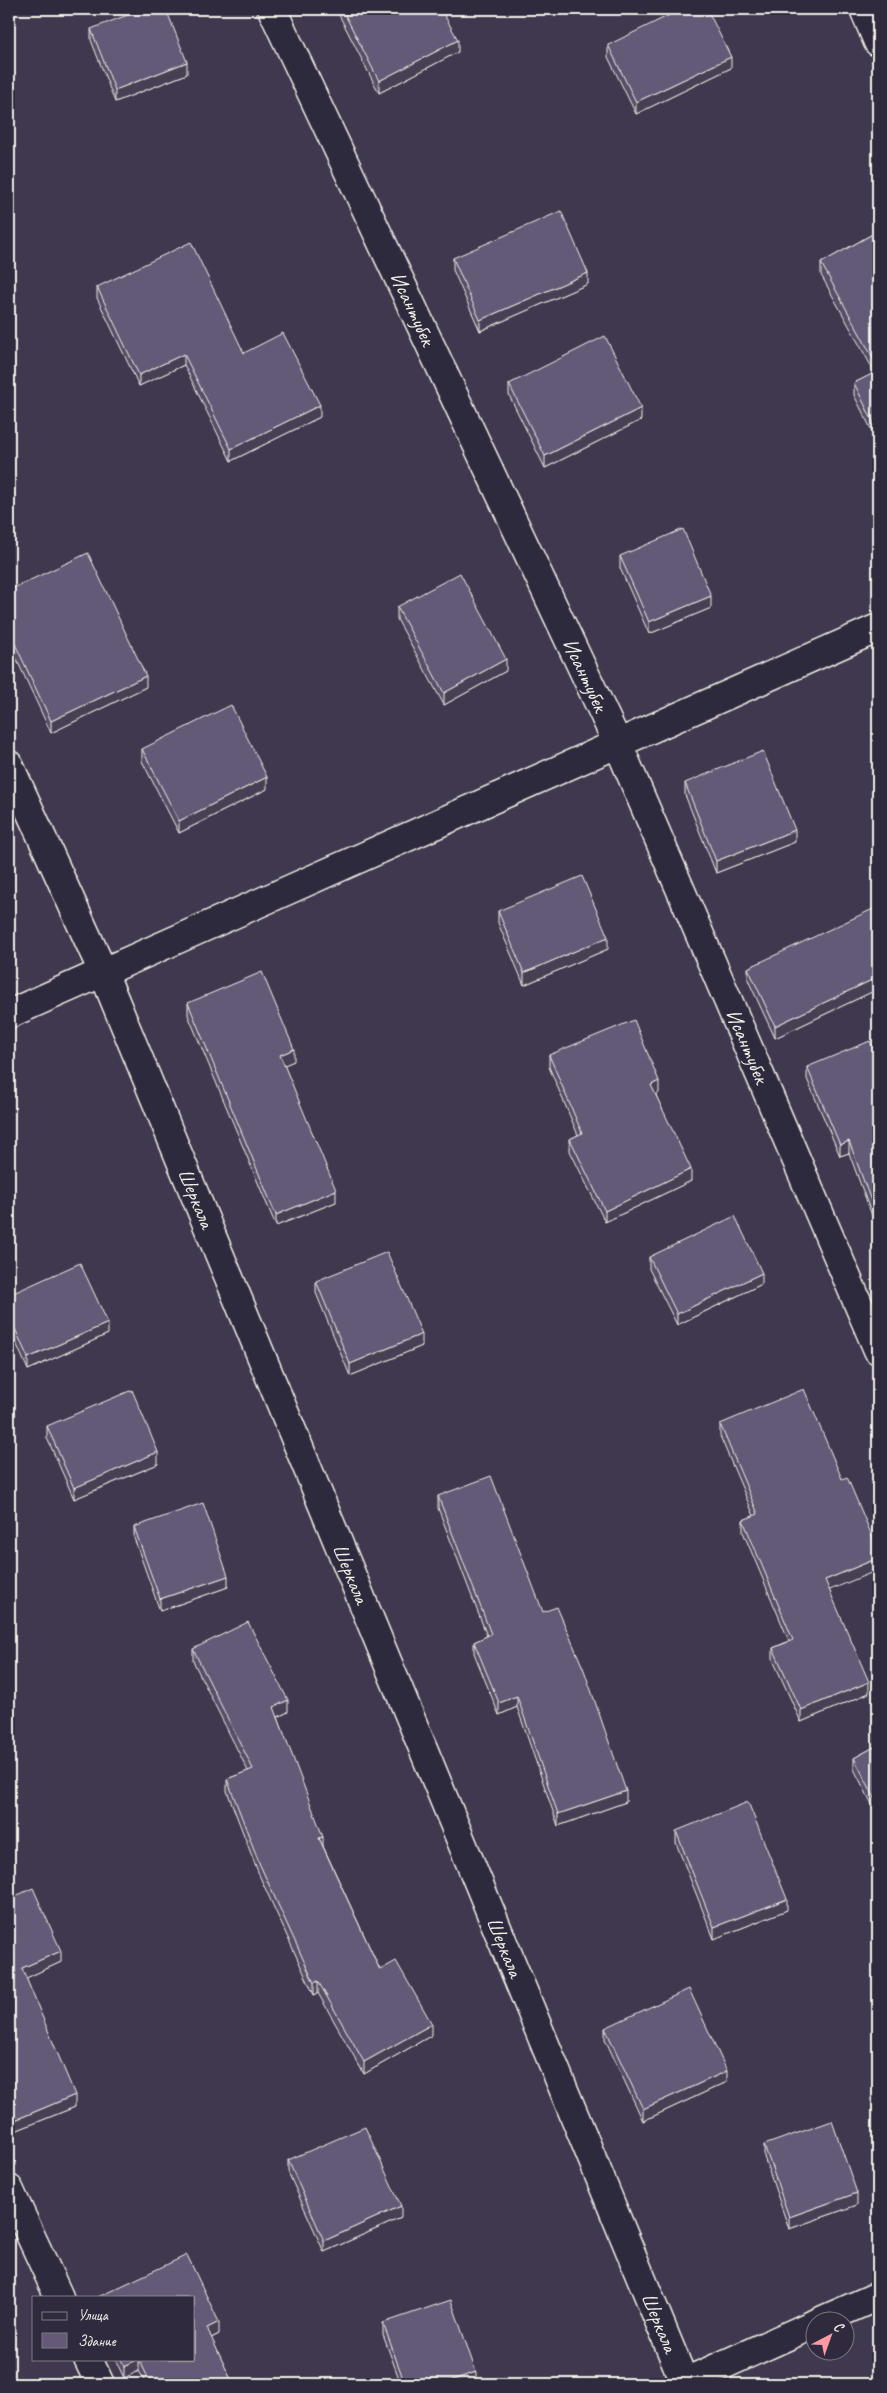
<svg xmlns="http://www.w3.org/2000/svg" width="887" height="2393" font-family="Caveat,sans-serif">
	<style>
		.lines { fill: none; stroke-linecap: round; stroke-linejoin: round }
		.minor-casing { stroke: #f4f1e8; stroke-width: 31 }
		.minor { stroke: #2f2a3d; stroke-width: 28 }
		.wall { fill: #564d67; stroke: #f4f1e8 }
		.shaded-wall { fill: #463f54; stroke: #f4f1e8 }
		.building { fill: #645a78; stroke: #f4f1e8 }
		.labels { text-anchor: middle; dominant-baseline: central; stroke-width: 4; stroke-linejoin: round; paint-order: stroke }
		.street-label { font-size: 21px; fill: #f4f1e8; stroke: #2f2a3d }
	</style>
	<rect width="100%" height="100%" fill="#3f384f"/>
	<filter id="ink" filterUnits="userSpaceOnUse"><feTurbulence type="fractalNoise" baseFrequency=".02" numOctaves="2"/><feDisplacementMap in="SourceGraphic" scale="10" xChannelSelector="R" yChannelSelector="G"/><feConvolveMatrix kernelMatrix="1 2 1 2 8 2 1 2 1" color-interpolation-filters="sRGB"/></filter>
	<g filter="url(#ink)">
		<g class="lines">
			<g class="minor-casing">
				<g id="minor">
					<path id="s1" d="M 272,9 L 618,744 L 878,1350"/>
					<polyline points="864,9 878,42"/>
					<path id="s2" d="M 9,765 L 103,972 L 685,2384"/>
					<polyline points="9,1014 878,628"/>
					<polyline points="9,2189 59,2297"/>
					<polyline points="823,2320 878,2296"/>
					<polyline points="88,2359 100,2384"/>
					<polyline points="681,2384 814,2324"/>
				</g>
			</g>
			<use href="#minor" class="minor"/>
		</g>
		<g class="wall">
			<polygon points="336,9 441,9 458,52 379,93"/>
			<polygon points="91,29 187,74 115,102 91,40"/>
			<polygon points="608,45 731,68 636,114 608,57"/>
			<polygon points="878,231 878,443 854,395 854,383 875,373 821,275 821,263"/>
			<polygon points="453,258 588,284 480,331 453,270"/>
			<polygon points="97,287 244,353 320,417 231,461 184,365 139,386 97,298"/>
			<polygon points="509,384 641,420 545,468 509,395"/>
			<polygon points="620,556 711,608 649,634 620,568"/>
			<polygon points="9,590 146,687 51,733 9,643"/>
			<polygon points="397,607 506,671 444,705 397,619"/>
			<polygon points="142,749 267,789 179,833 142,761"/>
			<polygon points="685,783 795,842 716,873 685,795"/>
			<polygon points="498,911 608,949 524,985 498,923"/>
			<polygon points="878,914 878,989 775,1038 748,980 748,968"/>
			<polygon points="188,1003 294,1061 284,1065 336,1202 276,1226 188,1015"/>
			<polygon points="549,1055 659,1093 656,1095 691,1181 605,1222 570,1151 570,1139 578,1135 549,1067"/>
			<polygon points="878,1060 878,1232 849,1153 840,1156 807,1079 807,1067"/>
			<polygon points="649,1257 762,1284 677,1325 649,1269"/>
			<polygon points="316,1281 422,1346 350,1376 316,1293"/>
			<polygon points="9,1295 108,1334 28,1370 9,1327"/>
			<polygon points="720,1424 829,1590 869,1693 801,1722 773,1660 773,1648 789,1641 743,1532 743,1520 754,1516 720,1436"/>
			<polygon points="47,1426 158,1464 74,1499 47,1438"/>
			<polygon points="438,1496 543,1612 626,1802 558,1826 517,1707 499,1715 474,1653 474,1642 487,1636 438,1508"/>
			<polygon points="134,1527 228,1587 160,1611 134,1538"/>
			<polygon points="193,1649 288,1712 278,1717 323,1846 380,1970 432,2035 364,2074 318,1993 314,1995 260,1877 227,1791 227,1779 248,1771 193,1661"/>
			<polygon points="878,1745 878,1816 854,1769 854,1758"/>
			<polygon points="676,1831 787,1910 714,1939 676,1843"/>
			<polygon points="9,1899 61,1962 26,1978 75,2107 15,2131 9,2117"/>
			<polygon points="605,2028 727,2082 643,2121 605,2039"/>
			<polygon points="764,2145 857,2205 789,2229 764,2157"/>
			<polygon points="288,2160 401,2218 324,2252 288,2172"/>
			<polygon points="194,2297 219,2334 211,2338 233,2384 146,2384 139,2371 124,2378 115,2359 194,2359"/>
			<polygon points="383,2323 476,2384 401,2384 383,2335"/>
		</g>
		<g class="shaded-wall">
			<polygon points="315,9 327,9 315,14"/>
			<polygon points="458,40 458,52 379,93 379,81"/>
			<polygon points="731,57 731,68 636,114 636,102"/>
			<polygon points="187,62 187,74 115,102 115,90"/>
			<polygon points="588,273 588,284 480,331 480,320"/>
			<polygon points="184,354 184,365 139,386 139,375"/>
			<polygon points="320,405 320,417 231,461 231,449"/>
			<polygon points="641,408 641,420 545,468 545,456"/>
			<polygon points="711,596 711,608 649,634 649,622"/>
			<polygon points="506,659 506,671 444,705 444,693"/>
			<polygon points="146,676 146,687 51,733 51,721"/>
			<polygon points="267,777 267,789 179,833 179,821"/>
			<polygon points="795,830 795,842 716,873 716,861"/>
			<polygon points="608,937 608,949 524,985 524,973"/>
			<polygon points="878,977 878,989 775,1038 775,1026"/>
			<polygon points="294,1049 294,1061 280,1067 280,1055"/>
			<polygon points="659,1081 659,1093 651,1097 651,1085"/>
			<polygon points="849,1141 849,1153 840,1156 840,1145"/>
			<polygon points="691,1169 691,1181 605,1222 605,1211"/>
			<polygon points="336,1190 336,1202 276,1226 276,1215"/>
			<polygon points="762,1273 762,1284 677,1325 677,1314"/>
			<polygon points="108,1323 108,1334 28,1370 28,1358"/>
			<polygon points="422,1334 422,1346 350,1376 350,1364"/>
			<polygon points="158,1452 158,1464 74,1499 74,1488"/>
			<polygon points="878,1558 878,1570 825,1592 825,1580"/>
			<polygon points="228,1576 228,1587 160,1611 160,1599"/>
			<polygon points="869,1682 869,1693 801,1722 801,1710"/>
			<polygon points="517,1696 517,1707 499,1715 499,1703"/>
			<polygon points="288,1700 288,1712 274,1719 274,1707"/>
			<polygon points="626,1791 626,1802 558,1826 558,1814"/>
			<polygon points="323,1837 323,1848 319,1838"/>
			<polygon points="787,1899 787,1910 714,1939 714,1927"/>
			<polygon points="61,1951 61,1962 22,1980 22,1968"/>
			<polygon points="318,1981 318,1993 314,1995 314,1983"/>
			<polygon points="432,2024 432,2035 364,2074 364,2062"/>
			<polygon points="727,2071 727,2082 643,2121 643,2109"/>
			<polygon points="75,2095 75,2107 15,2131 15,2120"/>
			<polygon points="857,2193 857,2205 789,2229 789,2217"/>
			<polygon points="401,2206 401,2218 324,2252 324,2241"/>
			<polygon points="219,2322 219,2334 207,2340 207,2328"/>
			<polygon points="139,2359 139,2371 124,2378 124,2366"/>
			<polygon points="476,2372 476,2384 441,2384"/>
		</g>
		<g class="building">
			<polygon points="143,9 166,9 187,62 115,90 91,29"/>
			<polygon points="342,9 441,9 458,40 379,81"/>
			<polygon points="682,9 707,9 731,57 636,102 608,45"/>
			<polygon points="561,211 588,273 480,320 453,258"/>
			<polygon points="878,231 878,367 821,263"/>
			<polygon points="191,242 244,353 283,333 320,405 231,449 184,354 139,375 97,287"/>
			<polygon points="605,336 641,408 545,456 509,384"/>
			<polygon points="878,371 878,432 854,383"/>
			<polygon points="683,529 711,596 649,622 620,556"/>
			<polygon points="88,553 146,676 51,721 9,631 9,590"/>
			<polygon points="460,573 506,659 444,693 397,607"/>
			<polygon points="231,705 267,777 179,821 142,749"/>
			<polygon points="763,751 795,830 716,861 685,783"/>
			<polygon points="582,876 608,937 524,973 498,911"/>
			<polygon points="875,908 878,914 878,977 775,1026 748,968"/>
			<polygon points="262,972 294,1049 280,1055 336,1190 276,1215 188,1003"/>
			<polygon points="634,1020 659,1081 651,1085 691,1169 605,1211 570,1139 582,1133 549,1055"/>
			<polygon points="870,1041 878,1060 878,1220 849,1141 840,1145 807,1067"/>
			<polygon points="735,1216 762,1273 677,1314 649,1257"/>
			<polygon points="387,1252 422,1334 350,1364 316,1281"/>
			<polygon points="80,1263 108,1323 28,1358 9,1315 9,1295"/>
			<polygon points="804,1389 842,1479 847,1477 878,1550 878,1558 825,1580 869,1682 801,1710 773,1648 793,1640 743,1520 758,1514 720,1424"/>
			<polygon points="132,1390 158,1452 74,1488 47,1426"/>
			<polygon points="491,1476 543,1612 557,1607 584,1670 626,1791 558,1814 517,1696 499,1703 474,1642 491,1634 438,1496"/>
			<polygon points="203,1503 228,1576 160,1599 134,1527"/>
			<polygon points="248,1622 288,1700 274,1707 323,1837 319,1838 380,1970 396,1961 432,2024 364,2062 318,1981 314,1983 260,1865 227,1779 253,1769 193,1649"/>
			<polygon points="878,1745 878,1804 854,1758"/>
			<polygon points="748,1802 787,1899 714,1927 676,1831"/>
			<polygon points="33,1888 61,1951 22,1968 75,2095 15,2120 9,2105 9,1899"/>
			<polygon points="689,1989 727,2071 643,2109 605,2028"/>
			<polygon points="832,2121 857,2193 789,2217 764,2145"/>
			<polygon points="365,2127 401,2206 324,2241 288,2160"/>
			<polygon points="187,2255 219,2322 207,2328 233,2384 151,2384 139,2359 194,2359 194,2297 98,2297"/>
			<polygon points="451,2300 476,2372 441,2384 405,2384 383,2323"/>
			<polygon points="121,2359 139,2359 124,2366"/>
			<polygon points="9,2370 16,2384 9,2384"/>
		</g>
	</g>
	<g class="labels">
		<g class="street-label">
			<text stroke="none"><textPath href="#s1" startOffset="331">Исантубек</textPath></text>
			<text stroke="none"><textPath href="#s1" startOffset="736">Исантубек</textPath></text>
			<text stroke="none"><textPath href="#s1" startOffset="1141">Исантубек</textPath></text>
			<text stroke="none"><textPath href="#s2" startOffset="472">Шеркала</textPath></text>
			<text stroke="none"><textPath href="#s2" startOffset="878">Шеркала</textPath></text>
			<text stroke="none"><textPath href="#s2" startOffset="1282">Шеркала</textPath></text>
			<text stroke="none"><textPath href="#s2" startOffset="1688">Шеркала</textPath></text>
		</g>
	</g>
	<rect width="887" height="2393" fill="none" stroke="#2f2a3d" stroke-width="30"/>
	<rect x="15" y="15" width="857" height="2363" fill="none" stroke="#f4f1e8" stroke-width="2" filter="url(#ink)"/>
	<rect x="32" y="2296" width="162" height="65" fill="#2f2a3d" stroke="#7e7a81"/>
	<rect x="42" y="2312" width="25" height="8" fill="#2f2a3d" stroke="#7e7a81"/>
	<text x="78" y="2320" font-size="15" fill="#f4f1e8">Улица</text>
	<rect x="42" y="2333" width="25" height="15" fill="#645a78" stroke="#7e7a81"/>
	<text x="78" y="2346" font-size="15" fill="#f4f1e8">Здание</text>
	<g transform="translate(830 2336) rotate(41)"><circle r="24" fill="#2f2a3d" stroke="#7e7a81"/>
	<path d="M0-4L9 19L0 12L-9 19Z" fill="#ff9aa2"/>
	<text y="-8" font-size="14" font-weight="bold" text-anchor="middle" fill="#f4f1e8">С</text>
	</g>
</svg>
